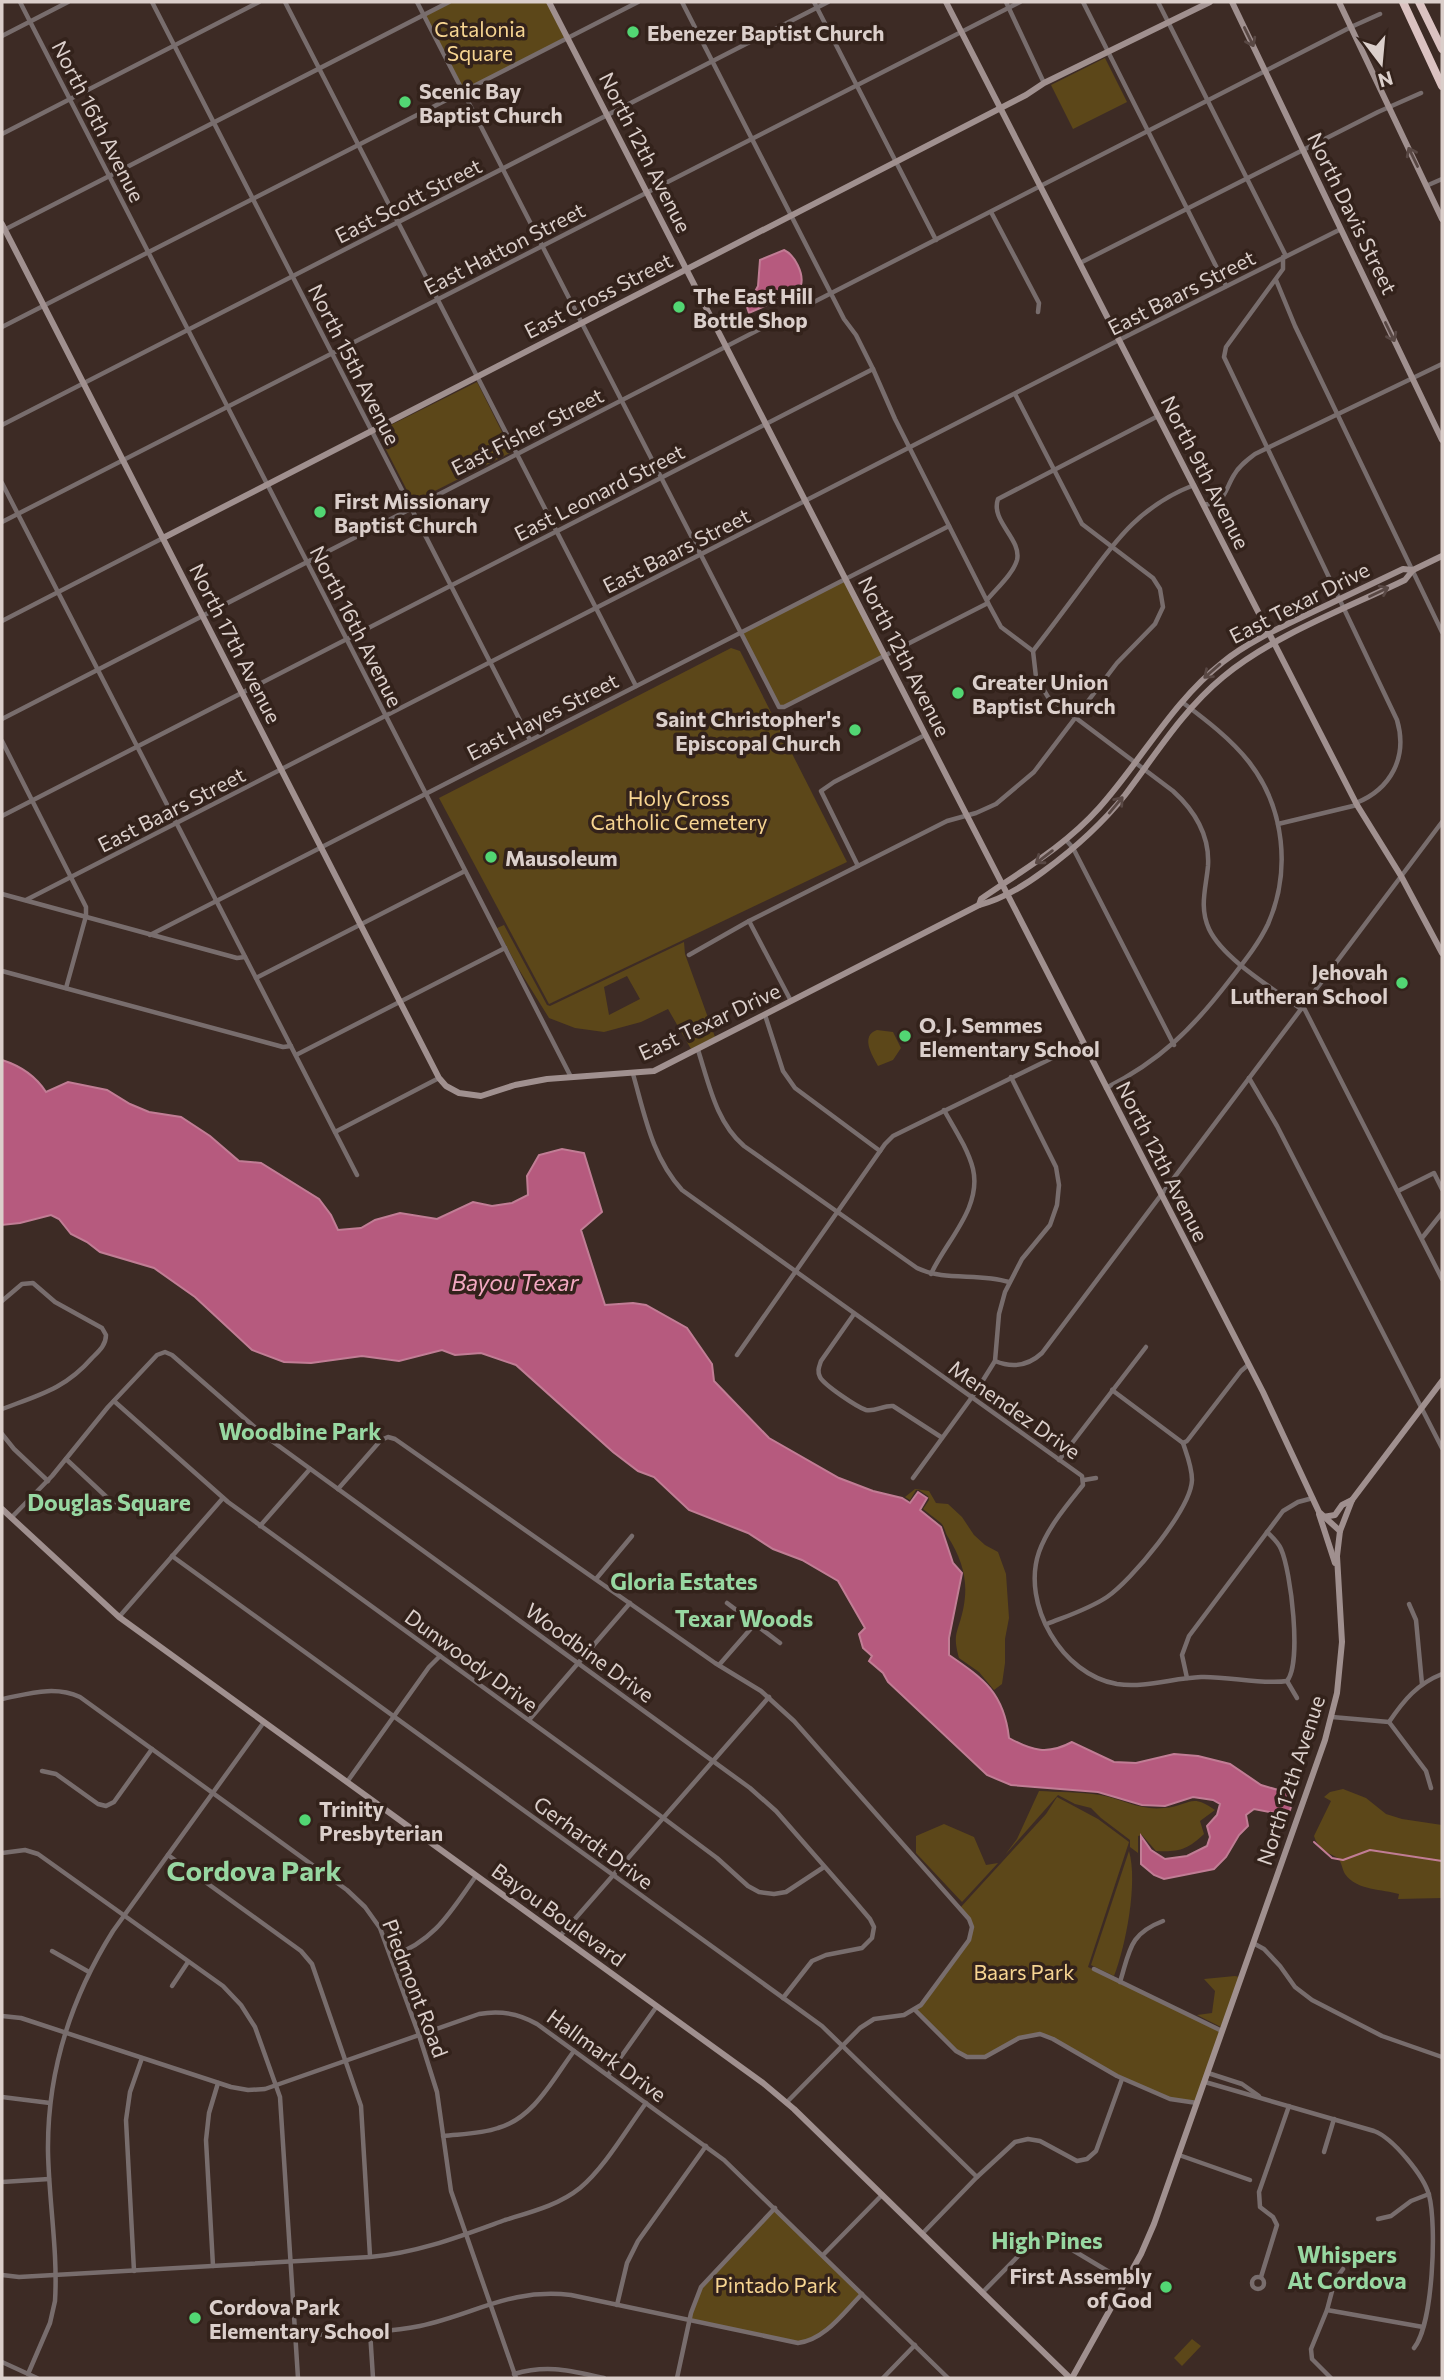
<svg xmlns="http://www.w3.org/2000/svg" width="1444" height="2380" font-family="Commissioner,sans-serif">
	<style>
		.green { fill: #5c4719; fill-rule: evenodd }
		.water { fill: #b65a7e; stroke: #c17d95; stroke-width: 2 }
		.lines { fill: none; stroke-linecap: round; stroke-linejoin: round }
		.stream { stroke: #c17d95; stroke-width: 2 }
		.street { stroke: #786d6d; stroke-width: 4.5 }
		.secondary { stroke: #a0908f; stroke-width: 6 }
		.highway { stroke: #dbc2c1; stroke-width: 8 }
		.oneway { stroke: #594844 }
		.poi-dot { fill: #52d673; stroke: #33221b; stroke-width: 2.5 }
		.labels { text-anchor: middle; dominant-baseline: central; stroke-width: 7; stroke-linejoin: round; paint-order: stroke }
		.park-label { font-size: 21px; fill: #f7d592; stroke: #33221b }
		.poi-label { font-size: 21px; font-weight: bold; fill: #dbcfcb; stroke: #33221b; text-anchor: start }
		.street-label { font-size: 21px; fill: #dbcfcb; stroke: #33221b }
		.water-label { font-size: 23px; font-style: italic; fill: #f3a9c2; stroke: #33221b }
		.neighbourhood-label { font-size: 23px; font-weight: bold; fill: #97d7a1; stroke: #33221b }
		.district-label { font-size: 28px; font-weight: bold; fill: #97d7a1; stroke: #33221b }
	</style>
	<rect width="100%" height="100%" fill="#3d2b25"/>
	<g class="green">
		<polygon points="449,2 549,2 568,38 463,91 424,15"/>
		<polygon points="1105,58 1127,102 1073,129 1051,85"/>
		<polygon points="477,382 512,452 413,502 377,432"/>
		<polygon points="845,579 885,655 781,707 741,632"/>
		<polygon points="731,648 740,651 847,862 549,1004 439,798"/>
		<path d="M 504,925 L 547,1005 L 550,1006 L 684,942 L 685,954 L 715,1037 L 691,1049 L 668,1009 L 641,1022 L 604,1032 L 575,1028 L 549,1018 L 518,968 L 497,928 ZM 627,976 L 640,999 L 609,1015 L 604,987 Z"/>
		<path d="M 877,1030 L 893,1032 L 901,1048 L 893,1060 L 878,1066 C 872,1055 860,1036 877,1030 Z"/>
		<path d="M 915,1489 L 929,1491 L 936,1503 L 948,1504 L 962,1517 L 974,1535 L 985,1545 L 998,1552 L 1006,1574 L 1009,1618 L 1005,1639 L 1005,1663 L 1002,1684 L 994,1690 L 979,1672 L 959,1658 C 952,1633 958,1633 963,1610 C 969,1582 963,1561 948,1537 C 945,1533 945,1527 941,1523 C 935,1518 929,1514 923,1509 L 929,1500 L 928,1496 L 919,1490 L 916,1490 L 910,1500 L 905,1497 Z"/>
		<path d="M 1343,1789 L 1366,1798 L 1386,1814 L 1402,1819 L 1442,1825 L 1442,1898 L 1398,1899 L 1399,1894 C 1383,1889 1357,1891 1345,1874 C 1342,1869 1342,1863 1338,1858 C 1326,1852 1318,1849 1314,1836 L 1331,1801 L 1324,1797 L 1330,1792 Z"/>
		<path d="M 1039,1791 C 1058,1792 1080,1792 1100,1795 C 1122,1799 1141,1811 1164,1808 C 1190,1806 1190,1792 1215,1810 L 1200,1821 L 1204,1834 C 1187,1850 1179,1852 1156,1851 L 1142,1835 L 1138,1836 L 1138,1853 L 1130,1847 L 1130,1840 L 1101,1818 L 1091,1808 L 1075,1804 L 1058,1795 L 1005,1855 L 1017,1839 Z"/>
		<polygon points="1057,1797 1098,1819 1129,1842 1088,1967 1223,2031 1197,2103 1183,2102 1117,2076 1047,2036 1025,2035 985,2057 961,2055 915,2010 969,1940 972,1927 960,1908 1046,1814"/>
		<polygon points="944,1824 974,1837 986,1865 998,1863 962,1902 916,1853 916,1836"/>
		<path d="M 1129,1851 C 1138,1882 1126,1945 1114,1976 L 1091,1965 Z"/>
		<polygon points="1235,1976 1239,1977 1221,2027 1197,2015 1212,2013 1215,1991 1204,1979"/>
		<polygon points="775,2208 862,2294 822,2334 798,2343 689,2321 701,2287"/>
		<polygon points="1192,2339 1201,2346 1182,2366 1174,2358"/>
	</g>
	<g class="water">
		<path d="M 784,250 C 795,255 804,274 801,285 L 776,301 L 749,313 L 747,307 L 758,286 L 760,260 Z"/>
		<path d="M 2,1060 C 21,1066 35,1075 46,1092 L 68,1082 L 107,1090 L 130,1104 L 149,1112 L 181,1117 L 210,1136 L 239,1161 L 261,1163 L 319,1199 L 331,1215 L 338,1230 L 361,1228 L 375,1220 L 400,1213 L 437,1219 L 473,1202 L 492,1206 L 512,1203 L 528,1195 L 527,1176 L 539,1155 L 562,1149 L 584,1153 L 602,1212 L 581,1230 L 605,1305 L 633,1303 L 646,1305 L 687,1328 L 712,1364 L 714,1381 L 769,1438 L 839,1478 L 873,1491 L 902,1498 L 910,1503 L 918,1492 L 927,1498 L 920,1510 L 941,1527 L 953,1563 L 962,1573 L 949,1638 L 949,1655 C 984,1679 1004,1693 1009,1738 C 1032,1751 1048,1755 1072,1742 L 1114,1762 L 1136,1763 L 1174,1754 L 1198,1756 L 1230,1764 L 1261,1785 L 1295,1795 L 1287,1819 L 1280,1814 L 1254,1809 L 1246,1815 L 1248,1826 L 1239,1835 L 1226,1857 L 1214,1869 L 1164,1879 L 1154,1875 L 1141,1864 L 1141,1836 L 1151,1850 L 1165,1859 L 1187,1856 L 1207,1846 L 1210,1837 L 1207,1826 L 1217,1815 L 1220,1804 L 1213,1800 L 1193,1797 L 1165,1806 L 1142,1805 L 1098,1792 L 1011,1785 L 987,1775 L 888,1682 L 883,1673 L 869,1661 L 872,1656 L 863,1648 L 859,1634 L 865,1628 L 838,1581 L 802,1560 L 773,1549 L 748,1533 L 689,1510 L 654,1477 L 638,1471 L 613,1452 L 516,1365 L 481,1353 L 455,1355 L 442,1350 L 399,1361 L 362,1356 L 311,1363 L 284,1362 L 252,1350 L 195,1297 L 154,1268 L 100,1252 L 87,1242 L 71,1234 L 59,1219 L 51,1215 L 20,1223 L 2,1225 Z"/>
	</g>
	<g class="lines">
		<polyline class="stream" points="1314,1842 1332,1858 1343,1860 1370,1850 1442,1861"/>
		<g class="street">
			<polyline points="20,2 571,1077"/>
			<polyline points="152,2 530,740"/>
			<polyline points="285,2 636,686"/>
			<polyline points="417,2 779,707 784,707 988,603"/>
			<polyline points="682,2 844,319 856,335 873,369 895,419 988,603 1001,627 1033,651"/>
			<polyline points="814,2 936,240"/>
			<polyline points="1006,2 1044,83"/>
			<polyline points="1083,2 1226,286"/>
			<polyline points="1158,2 1286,256"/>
			<polyline points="2,36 68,2"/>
			<polyline points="2,134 259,2"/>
			<polyline points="1426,186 1442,179"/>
			<polyline points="991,212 1039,303 1038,312"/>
			<polyline points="2,231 449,2"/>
			<path d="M 1283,257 L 1283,269 L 1226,347 L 1224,357 L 1397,720 C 1408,757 1391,789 1356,803"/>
			<polyline points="1080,263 1378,112 1421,93"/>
			<polyline points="1276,280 1295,326 1442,632"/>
			<polyline points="810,304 1351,27 1380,14"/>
			<polyline points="2,327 638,2"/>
			<polyline points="2,425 828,2"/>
			<polyline points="2,483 357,1175"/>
			<path d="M 1194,485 C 1142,505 1117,538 1086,581 C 1068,605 1051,628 1033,651 L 1036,677 L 1048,697 L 1173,791 C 1195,811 1210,835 1208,866 C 1206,888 1199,907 1209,929 C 1223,959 1274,989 1301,1009"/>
			<path d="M 1204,504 C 1225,506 1225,489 1234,475 C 1239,466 1247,460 1255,454 L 1442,364"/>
			<polyline points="2,522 1020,2"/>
			<path d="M 987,600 C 996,589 1013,574 1017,560 C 1022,539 990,521 998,499 L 1158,416"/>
			<polyline points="2,621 163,538"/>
			<polyline points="2,719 768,325"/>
			<polyline points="2,741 86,907 86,916 66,988"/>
			<polyline points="2,816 873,369"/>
			<polyline points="1278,824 1357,805"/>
			<polyline points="1066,840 1073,848 1174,1045"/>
			<polyline points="858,866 821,791 834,782 925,735"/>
			<polyline points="2,894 237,958 245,957"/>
			<polyline points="26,900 1119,340 1341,229"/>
			<polyline points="749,921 791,1001"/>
			<polyline points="150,935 949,526"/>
			<polyline points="689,955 749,921 947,821 976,813 996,804 1034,772 1117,663 1155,624 1163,607 1160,589 1153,578 1082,524 1015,394"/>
			<polyline points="2,971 283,1047 291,1046"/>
			<polyline points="256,978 465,871"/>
			<polyline points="1303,1006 1442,1279"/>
			<polyline points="765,1015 783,1071 795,1088 880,1151"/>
			<path d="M 698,1050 C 709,1084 716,1122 744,1146 L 917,1268 C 946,1282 978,1272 1009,1282"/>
			<polyline points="296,1055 505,948"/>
			<path d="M 633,1074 C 645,1116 652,1157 682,1190 L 1082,1476 L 1083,1485 C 1067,1505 1048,1527 1039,1552 C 1021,1604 1062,1675 1117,1684 C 1146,1688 1173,1678 1201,1677 C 1227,1676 1264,1685 1287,1681"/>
			<polyline points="1249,1078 1277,1126 1442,1448"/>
			<path d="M 1106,1088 C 1160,1061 1193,1028 1229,981 C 1243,963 1258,945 1268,924 C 1291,872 1285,808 1249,762 C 1231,739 1206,720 1182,702"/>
			<polyline points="335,1132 439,1078"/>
			<polyline points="1398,1191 1434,1173 1442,1189"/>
			<polyline points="1422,1238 1442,1213"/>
			<path d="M 931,1274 C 946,1241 982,1208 973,1169 C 968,1149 954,1128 944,1110"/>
			<path d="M 2,1301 L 22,1284 L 33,1283 L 55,1302 L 102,1328 L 106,1335 C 106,1345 99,1351 92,1358 C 65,1389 39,1395 2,1409"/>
			<path d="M 854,1314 L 821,1361 C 819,1367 817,1371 820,1377 C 824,1385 857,1407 866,1410 C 875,1412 884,1405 893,1406 L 941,1437"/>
			<polyline points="737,1355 885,1144 893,1136 1083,1043"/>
			<path d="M 995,1361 C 1012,1368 1028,1366 1042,1353 L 1442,822"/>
			<polyline points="1112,1390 1183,1443"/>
			<polyline points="114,1401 228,1502 662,1817 717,1858 748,1886 759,1892 774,1894 786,1892 824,1867"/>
			<polyline points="2,1434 14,1449 48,1481"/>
			<polyline points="1183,1443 1187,1441 1241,1371 1248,1365"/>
			<polyline points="66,1459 114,1504"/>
			<polyline points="1059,1460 1146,1347"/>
			<polyline points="913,1478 975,1393 995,1361 999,1314 1005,1292 1022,1259 1050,1225 1057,1205 1059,1185 1056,1167 1011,1077"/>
			<polyline points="1084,1480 1096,1478"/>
			<polyline points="338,1489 381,1440 388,1437 395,1439 715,1663 761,1691 794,1721 969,1919 972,1927 969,1940 921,2005 904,2015 874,2019 860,2028 787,2102"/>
			<polyline points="11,1518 52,1476 108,1407 157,1355 165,1352 172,1355 265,1436 750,1788 776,1811 853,1899 870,1919 874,1927 872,1938 862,1948 826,1955 812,1961 783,1998"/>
			<polyline points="260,1526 310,1469"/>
			<path d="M 1267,1532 C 1272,1537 1278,1542 1281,1549 C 1291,1571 1302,1663 1287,1681"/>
			<polyline points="172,1556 822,2026 977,2177"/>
			<polyline points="596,1579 632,1536"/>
			<polyline points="727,1603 780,1643"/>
			<polyline points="1409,1604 1416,1620 1422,1684"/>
			<polyline points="119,1617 223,1498"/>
			<path d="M 1047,1624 C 1067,1616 1089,1609 1107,1597 C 1131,1581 1191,1509 1192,1480 C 1192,1467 1187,1455 1183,1443"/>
			<polyline points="719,1665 754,1625"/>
			<polyline points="1187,1678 1182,1655 1189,1636 1283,1511 1298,1502 1313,1498"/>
			<polyline points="1287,1681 1297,1698"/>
			<path d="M 2,1699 C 28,1694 54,1685 80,1697 L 347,1890 L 365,1907 L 380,1928 L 419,2035 L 437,2092 L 451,2191 L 516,2378"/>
			<path d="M 1332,1717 L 1389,1722 C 1404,1700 1417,1684 1442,1674"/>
			<polyline points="529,1720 630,1603"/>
			<polyline points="1389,1722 1426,1771 1431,1788"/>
			<polyline points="42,1771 56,1774 98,1804 106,1806 114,1802 152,1749"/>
			<polyline points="347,1782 429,1667 440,1656"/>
			<polyline points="2,1853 25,1850 38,1854 223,1986 241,2005 255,2027 280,2097 298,2378"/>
			<polyline points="168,1855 301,1951 312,1964 361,2106 370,2256"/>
			<polyline points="560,1936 769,1697"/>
			<polyline points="1253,1943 1264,1949 1280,1966 1295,1987 1312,2000 1382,2036 1442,2057"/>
			<polyline points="52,1951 89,1972"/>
			<path d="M 392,1956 C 435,1941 451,1911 476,1876"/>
			<polyline points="1094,1969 1222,2031"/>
			<path d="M 1120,1982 C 1130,1950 1129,1934 1163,1921"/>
			<polyline points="172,1986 188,1962"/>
			<polyline points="915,2010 956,2051 967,2057 985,2057 1019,2038 1040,2034 1053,2039 1117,2076 1170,2099 1197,2103"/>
			<path d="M 2,2016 L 21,2018 L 231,2087 L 248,2090 L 265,2089 L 479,2014 C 500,2010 518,2013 537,2024 L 724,2160 L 948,2378"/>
			<polyline points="1208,2073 1242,2084 1259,2096"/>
			<polyline points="608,2075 657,2006"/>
			<path d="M 1205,2082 L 1374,2131 C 1393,2138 1424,2176 1429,2195 C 1437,2225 1433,2325 1414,2348"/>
			<polyline points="2,2097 50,2103"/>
			<path d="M 443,2136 C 461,2134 481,2134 498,2128 C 534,2118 553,2079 574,2051"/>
			<polyline points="1324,2152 1334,2119"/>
			<polyline points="1179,2155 1250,2180"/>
			<polyline points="2,2182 49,2179"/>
			<polyline points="1378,2219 1391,2216 1411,2201 1429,2194"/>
			<polyline points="922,2234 977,2177 1015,2142 1028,2139 1040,2141 1077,2161 1087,2159 1096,2151 1122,2079"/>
			<polyline points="823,2255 882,2195"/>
			<polyline points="213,2266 206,2140 209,2113 218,2083"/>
			<polyline points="134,2271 126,2120 130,2092 142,2058"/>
			<path d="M 2,2275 L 19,2277 L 370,2257 C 418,2253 461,2236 505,2220 C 531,2212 559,2205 580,2188 C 605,2167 626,2130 646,2103"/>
			<circle cx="1258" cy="2283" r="6"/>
			<polyline points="1261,2277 1277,2225 1273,2217 1260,2207 1259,2192 1289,2106"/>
			<polyline points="982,2293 1031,2243 1041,2238 1054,2239 1126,2282"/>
			<polyline points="617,2305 627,2263 638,2241 706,2146"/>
			<polyline points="1327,2310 1423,2327"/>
			<polyline points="370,2331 373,2378"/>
			<path d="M 296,2336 C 337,2333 379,2334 420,2326 C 476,2314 509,2288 571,2295 L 798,2343 C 825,2340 844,2312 862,2294"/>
			<polyline points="2,2362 37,2378"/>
			<path d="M 28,2374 L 50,2323 L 55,2301 C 58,2252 49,2202 48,2152 C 47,2072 71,1998 113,1931 L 264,1722"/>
			<path d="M 514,2374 C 548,2364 571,2371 604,2378"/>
			<polyline points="677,2378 691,2313 701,2287 775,2208"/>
			<polyline points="883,2378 915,2345"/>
			<polyline points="1331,2378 1312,2359 1311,2349 1327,2310 1335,2280 1343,2269"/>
		</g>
		<g class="secondary">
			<polyline points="549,2 1263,1392 1319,1512 1340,1531"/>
			<polyline points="946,2 1357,805 1401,876 1442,953"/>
			<polyline points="1232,2 1442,440"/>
			<polyline points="1339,2 1442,219"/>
			<path d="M 2,224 L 439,1078 L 446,1086 L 459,1093 L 481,1096 L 515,1085 L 547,1079 L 654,1071 L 979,905 C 1003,899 1024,886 1044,871 C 1074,849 1102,824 1125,795 C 1156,754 1183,710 1223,677 C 1272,636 1347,608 1405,580 L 1413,570 L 1442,556"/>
			<polyline points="163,538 1026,95 1044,83 1210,2"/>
			<path d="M 979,905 L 981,899 C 1023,870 1065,846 1099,808 C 1142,760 1172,702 1223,662 C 1247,643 1275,630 1302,617 C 1335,601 1369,585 1403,569 L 1413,570"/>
			<polyline points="2,1509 119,1617 763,2083 794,2109 1070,2378"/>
			<polyline points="1319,1514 1335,1563"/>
			<polyline points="1323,1517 1335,1515 1342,1505 1352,1500"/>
			<polyline points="1072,2378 1141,2254 1154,2224 1325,1740 1337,1693 1342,1642 1337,1556 1340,1531 1352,1500 1442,1381"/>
		</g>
		<g class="highway">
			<polyline points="1403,2 1442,86"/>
			<polyline points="1419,2 1442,49"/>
		</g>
	</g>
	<defs><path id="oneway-shaft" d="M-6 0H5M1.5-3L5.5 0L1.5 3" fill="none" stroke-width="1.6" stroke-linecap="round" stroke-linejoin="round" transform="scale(1.75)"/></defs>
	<g class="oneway">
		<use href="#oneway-shaft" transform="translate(1249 37) rotate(64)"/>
		<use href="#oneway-shaft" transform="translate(1413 157) rotate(-116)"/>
		<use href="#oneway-shaft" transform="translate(1390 332) rotate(64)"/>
		<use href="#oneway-shaft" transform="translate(1379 592) rotate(-25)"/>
		<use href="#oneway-shaft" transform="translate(1212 671) rotate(139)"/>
		<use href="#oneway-shaft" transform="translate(1116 805) rotate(-50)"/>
		<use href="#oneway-shaft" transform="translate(1044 857) rotate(143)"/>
	</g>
	<g class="poi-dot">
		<circle cx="633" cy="32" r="7"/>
		<circle cx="405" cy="102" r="7"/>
		<circle cx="679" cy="307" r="7"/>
		<circle cx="320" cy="512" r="7"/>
		<circle cx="958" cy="693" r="7"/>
		<circle cx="855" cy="730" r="7"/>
		<circle cx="491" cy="857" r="7"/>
		<circle cx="1402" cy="983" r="7"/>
		<circle cx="905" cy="1036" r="7"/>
		<circle cx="305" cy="1820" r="7"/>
		<circle cx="1166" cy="2287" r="7"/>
		<circle cx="195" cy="2318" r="7"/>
	</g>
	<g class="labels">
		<g class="park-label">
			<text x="480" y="28">Catalonia<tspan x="480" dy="24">Square</tspan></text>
			<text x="679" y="797">Holy Cross<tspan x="679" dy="24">Catholic Cemetery</tspan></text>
			<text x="1024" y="1971">Baars Park</text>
			<text x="776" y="2284">Pintado Park</text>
		</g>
		<g class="poi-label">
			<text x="647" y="32">Ebenezer Baptist Church</text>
			<text x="419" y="90">Scenic Bay<tspan x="419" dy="24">Baptist Church</tspan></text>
			<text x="693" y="295">The East Hill<tspan x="693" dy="24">Bottle Shop</tspan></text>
			<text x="334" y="500">First Missionary<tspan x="334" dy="24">Baptist Church</tspan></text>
			<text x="972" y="681">Greater Union<tspan x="972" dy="24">Baptist Church</tspan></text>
			<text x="841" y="718" text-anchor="end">Saint Christopher's<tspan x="841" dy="24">Episcopal Church</tspan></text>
			<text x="505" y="857">Mausoleum</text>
			<text x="1388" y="971" text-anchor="end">Jehovah<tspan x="1388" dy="24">Lutheran School</tspan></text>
			<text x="919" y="1024">O. J. Semmes<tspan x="919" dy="24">Elementary School</tspan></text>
			<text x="319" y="1808">Trinity<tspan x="319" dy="24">Presbyterian</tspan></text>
			<text x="1152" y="2275" text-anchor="end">First Assembly<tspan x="1152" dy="24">of God</tspan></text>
			<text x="209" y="2306">Cordova Park<tspan x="209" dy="24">Elementary School</tspan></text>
		</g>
		<g class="street-label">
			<text transform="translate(99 121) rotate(63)">North 16th Avenue</text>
			<text transform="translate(646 152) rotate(63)">North 12th Avenue</text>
			<text transform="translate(408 200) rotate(-27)">East Scott Street</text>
			<text transform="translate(1353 213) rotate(64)">North Davis Street</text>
			<text transform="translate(504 248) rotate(-27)">East Hatton Street</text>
			<text transform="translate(1181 292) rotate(-27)">East Baars Street</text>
			<text transform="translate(598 295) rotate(-27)">East Cross Street</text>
			<text transform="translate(355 364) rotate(63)">North 15th Avenue</text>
			<text transform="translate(527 431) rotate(-27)">East Fisher Street</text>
			<text transform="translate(1206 472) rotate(63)">North 9th Avenue</text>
			<text transform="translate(599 492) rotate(-27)">East Leonard Street</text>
			<text transform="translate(676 550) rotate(-27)">East Baars Street</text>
			<text transform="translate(1299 602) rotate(-27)">East Texar Drive</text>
			<text transform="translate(357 626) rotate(63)">North 16th Avenue</text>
			<text transform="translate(236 643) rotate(63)">North 17th Avenue</text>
			<text transform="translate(905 656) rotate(63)">North 12th Avenue</text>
			<text transform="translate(542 716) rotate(-27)">East Hayes Street</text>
			<text transform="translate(171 809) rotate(-27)">East Baars Street</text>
			<text transform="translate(709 1021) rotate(-25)">East Texar Drive</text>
			<text transform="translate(1163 1161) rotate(63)">North 12th Avenue</text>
			<text transform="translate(1015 1409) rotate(35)">Menendez Drive</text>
			<text transform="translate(590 1652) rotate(36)">Woodbine Drive</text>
			<text transform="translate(472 1660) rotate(36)">Dunwoody Drive</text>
			<text transform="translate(1290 1780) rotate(-72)">North 12th Avenue</text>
			<text transform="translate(594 1842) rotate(36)">Gerhardt Drive</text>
			<text transform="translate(559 1914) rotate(36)">Bayou Boulevard</text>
			<text transform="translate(416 1988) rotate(69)">Piedmont Road</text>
			<text transform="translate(607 2055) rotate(36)">Hallmark Drive</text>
		</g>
		<g class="water-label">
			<text x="515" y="1282">Bayou Texar</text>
		</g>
		<g class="neighbourhood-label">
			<text x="300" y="1431">Woodbine Park</text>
			<text x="109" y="1502">Douglas Square</text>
			<text x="684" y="1581">Gloria Estates</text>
			<text x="744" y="1618">Texar Woods</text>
			<text x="1047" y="2240">High Pines</text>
			<text x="1347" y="2254">Whispers<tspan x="1347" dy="26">At Cordova</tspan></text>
		</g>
		<g class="district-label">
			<text x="254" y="1870">Cordova Park</text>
		</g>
	</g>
	<rect width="1444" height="2380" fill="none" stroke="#dbcfcb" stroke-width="7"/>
	<g transform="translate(1381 63) rotate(164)" stroke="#33221b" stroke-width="5" paint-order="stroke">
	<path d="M0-5L12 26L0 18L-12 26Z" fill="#dbcfcb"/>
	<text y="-10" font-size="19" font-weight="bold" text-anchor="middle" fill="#dbcfcb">N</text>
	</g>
</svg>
